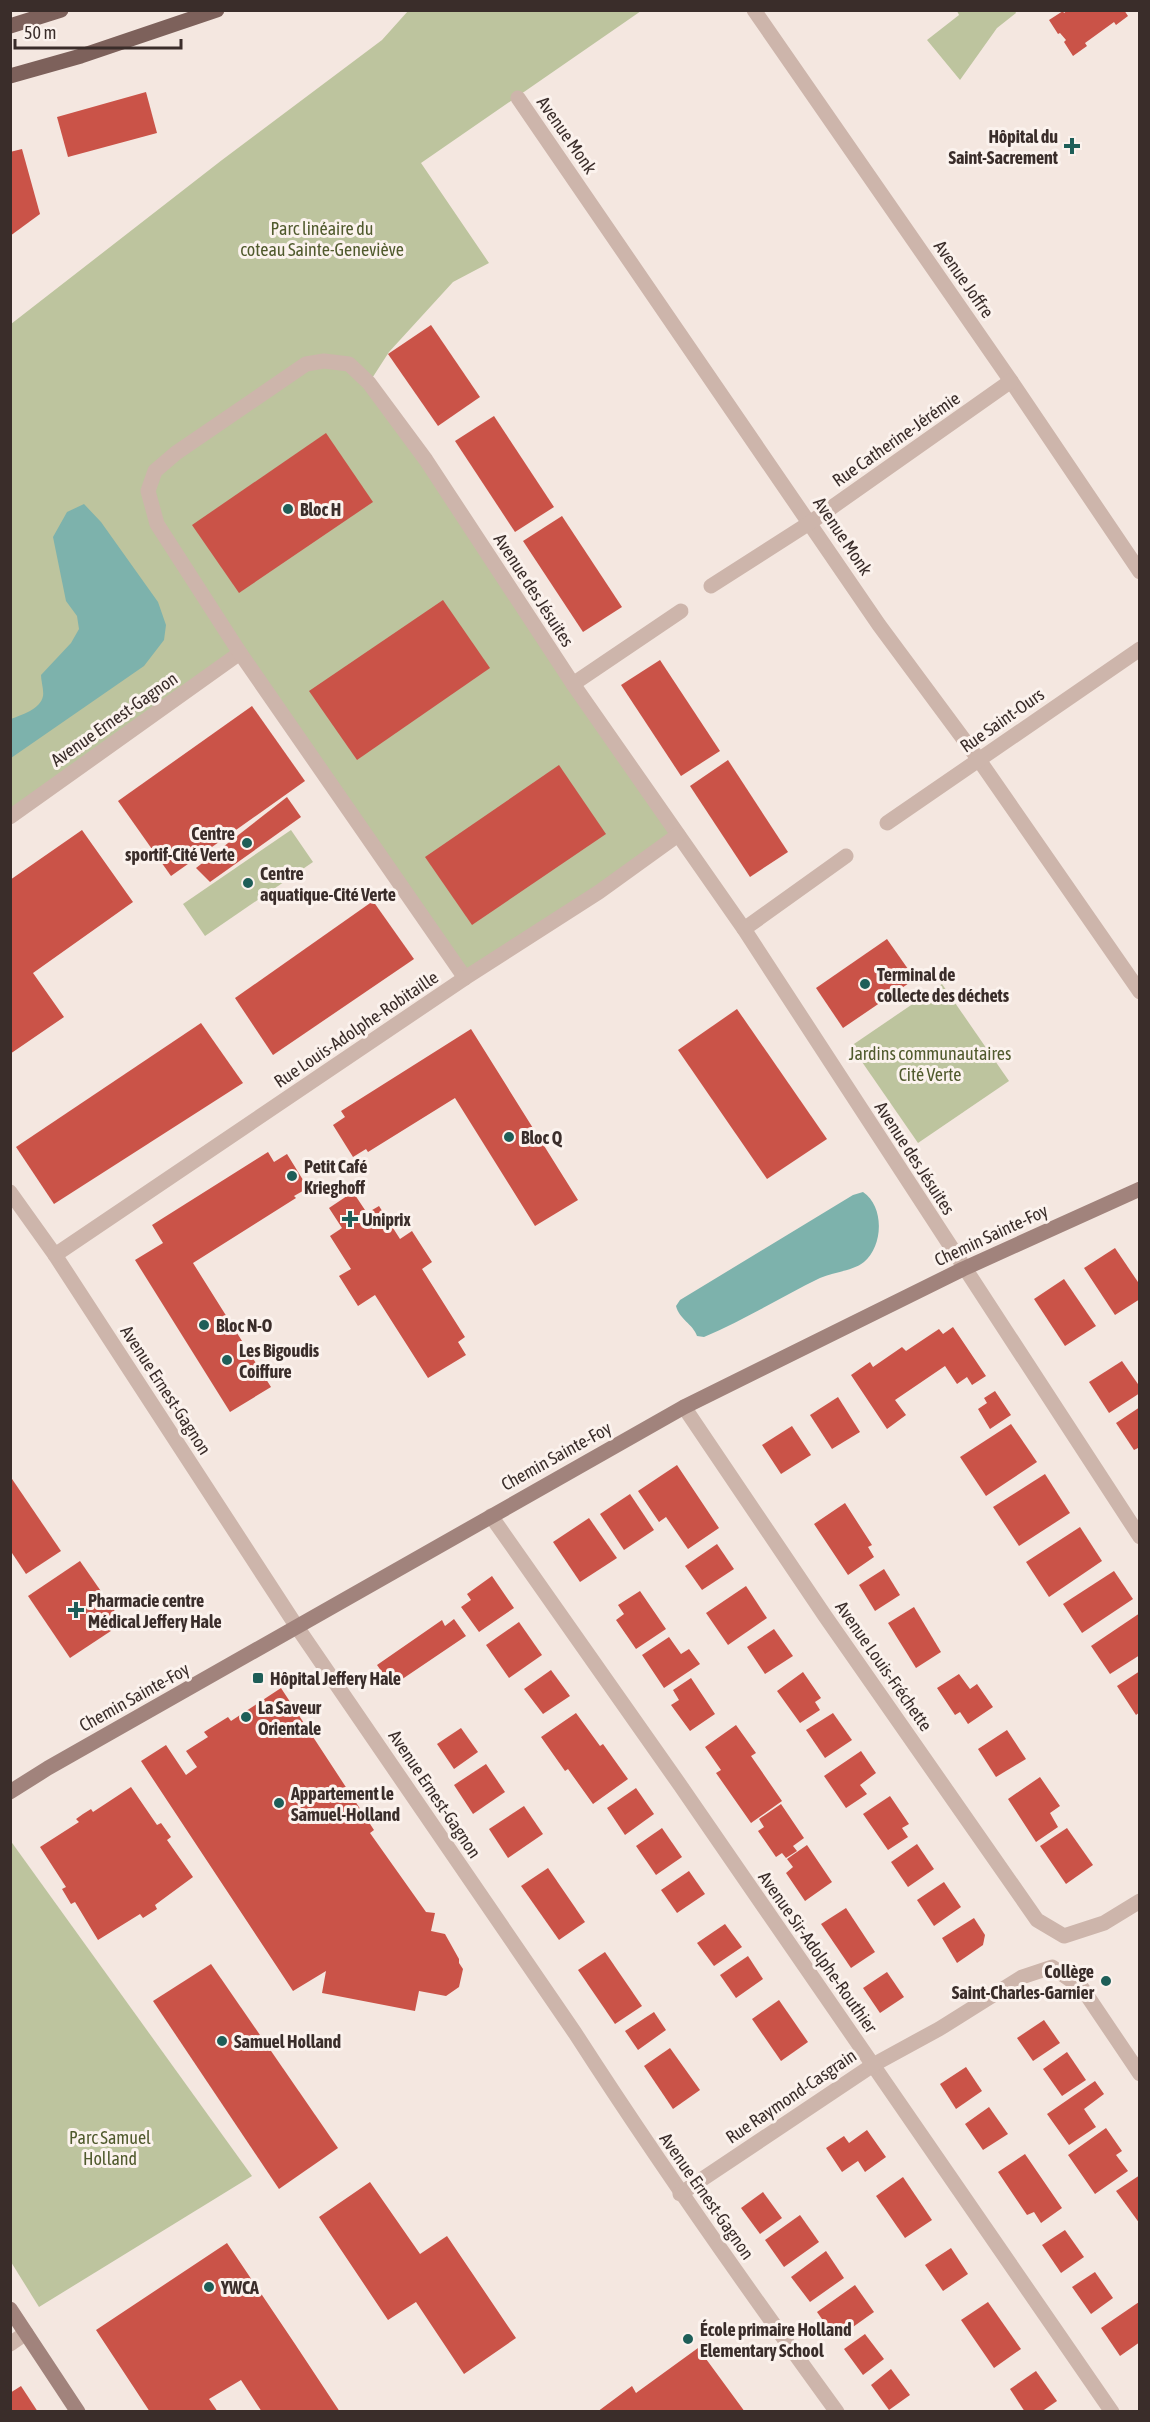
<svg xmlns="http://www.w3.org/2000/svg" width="1150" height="2422" font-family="'Asap Condensed',sans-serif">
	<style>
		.green { fill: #bdc49e }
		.water { fill: #7db2ac }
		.building { fill: #ca5348 }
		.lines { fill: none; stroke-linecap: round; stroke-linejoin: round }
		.minor { stroke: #cdb5ab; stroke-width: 15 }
		.secondary { stroke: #a1837c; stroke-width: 15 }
		.primary { stroke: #7d615b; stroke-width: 15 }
		.poi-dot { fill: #1e5e58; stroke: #fbf2ed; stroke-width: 2 }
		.labels { text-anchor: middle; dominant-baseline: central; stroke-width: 6; stroke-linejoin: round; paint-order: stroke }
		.street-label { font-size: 18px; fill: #3a2d2a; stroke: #fbf2ed }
		.poi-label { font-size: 18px; font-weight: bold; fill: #3a2d2a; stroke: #fbf2ed; text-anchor: start }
		.park-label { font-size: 18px; fill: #505a2d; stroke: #fbf2ed }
	</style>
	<rect width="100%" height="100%" fill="#f4e7e0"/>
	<g class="green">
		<polygon points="408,11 641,11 421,163 489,263 453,282 389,352 369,383 678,835 465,978 239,653 11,817 11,324 222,160 382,40"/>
		<polygon points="1015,11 1016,13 997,28 960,80 927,40 959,15 957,11"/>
		<polygon points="291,830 313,862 205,936 183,904"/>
		<polygon points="942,984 1009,1081 918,1143 851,1046"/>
		<polygon points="10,1840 252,2176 39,2307 11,2262"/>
	</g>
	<g class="water">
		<path d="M 84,504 L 101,522 L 158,602 L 166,625 L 164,640 L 144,666 L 11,758 L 11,719 C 21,715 41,709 43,696 C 44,690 41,681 41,675 L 71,643 L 79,629 L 77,616 L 66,601 L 53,537 L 67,512 Z"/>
		<path d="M 863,1192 C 885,1207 883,1246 864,1262 C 853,1271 833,1272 820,1278 C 781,1297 744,1320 704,1337 L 697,1336 C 693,1324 679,1319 676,1306 L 680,1300 L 853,1195 Z"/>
	</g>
	<g class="building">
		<polygon points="1068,10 1124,10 1128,16 1116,25 1114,22 1085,43 1087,46 1073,56 1064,42 1066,40 1060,33 1058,34 1049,20 1063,11 1064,13"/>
		<polygon points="146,92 157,133 68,157 57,117"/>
		<polygon points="22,149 40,214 10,236 10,152"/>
		<polygon points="431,325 480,397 438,426 388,354"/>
		<polygon points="494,416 554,507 515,532 455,441"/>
		<polygon points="326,433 373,502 239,593 192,525"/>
		<polygon points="562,516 622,607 583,632 523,541"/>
		<polygon points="443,600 490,668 357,760 309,691"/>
		<polygon points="660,660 720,751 681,776 621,685"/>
		<polygon points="252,706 305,781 171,876 118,801"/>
		<polygon points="728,760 788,852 750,877 690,786"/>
		<polygon points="559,765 606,834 472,925 425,857"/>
		<polygon points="287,797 301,817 210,882 196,868"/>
		<polygon points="82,830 133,902 33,973 64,1017 10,1054 10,880"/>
		<polygon points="373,901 414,959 273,1055 235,998"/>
		<polygon points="887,939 915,979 843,1028 816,988"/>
		<polygon points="737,1009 827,1139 767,1179 678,1050"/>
		<polygon points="201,1023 243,1083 54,1204 16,1147"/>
		<polygon points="471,1029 578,1200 535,1226 455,1098 368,1152 366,1149 353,1157 333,1125 345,1117 341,1111"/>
		<polygon points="268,1152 274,1162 287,1154 308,1188 294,1196 296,1198 193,1263 271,1387 230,1412 135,1260 163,1243 152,1225"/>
		<polygon points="353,1192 367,1213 379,1206 400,1239 412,1231 432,1262 422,1269 465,1337 458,1342 466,1355 428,1378 375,1295 358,1306 339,1276 351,1269 330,1236 342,1228 329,1208"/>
		<polygon points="1115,1248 1140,1285 1140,1299 1115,1315 1084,1268"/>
		<polygon points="1064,1279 1096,1326 1065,1346 1034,1299"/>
		<polygon points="953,1327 986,1376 972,1385 967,1377 957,1384 945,1366 895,1400 906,1415 887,1429 851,1375 870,1362 873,1367 902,1347 906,1351 939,1329 943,1334"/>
		<polygon points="1122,1361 1140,1387 1140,1393 1109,1413 1089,1382"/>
		<polygon points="995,1391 1011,1415 990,1429 978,1409 987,1403 984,1398"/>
		<polygon points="838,1397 860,1432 832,1449 810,1415"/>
		<polygon points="1140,1407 1140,1447 1134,1450 1116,1423"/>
		<polygon points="1011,1424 1037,1462 986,1496 960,1457"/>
		<polygon points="792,1426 811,1455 781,1474 762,1445"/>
		<polygon points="677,1465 719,1528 688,1549 666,1517 659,1522 638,1491"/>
		<polygon points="1045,1474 1070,1513 1019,1546 993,1507"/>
		<polygon points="10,1476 61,1551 26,1574 10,1550"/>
		<polygon points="630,1494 654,1530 624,1550 600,1514"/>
		<polygon points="845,1503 872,1545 868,1547 874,1557 848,1575 814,1524"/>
		<polygon points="589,1518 617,1558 580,1582 553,1542"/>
		<polygon points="1080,1527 1102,1561 1049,1597 1026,1562"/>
		<polygon points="717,1544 734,1569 702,1590 685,1566"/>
		<polygon points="80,1561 123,1623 70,1658 28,1596"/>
		<polygon points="884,1569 900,1595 875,1611 859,1585"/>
		<polygon points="1114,1571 1133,1599 1082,1633 1063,1604"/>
		<polygon points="492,1576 514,1608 479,1632 461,1607 471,1600 467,1594"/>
		<polygon points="746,1586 767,1618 728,1645 706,1613"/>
		<polygon points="640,1591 666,1629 636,1649 616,1620 624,1614 618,1605"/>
		<polygon points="914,1607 941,1652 916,1668 888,1623"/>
		<polygon points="1140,1613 1140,1655 1110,1674 1091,1646"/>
		<polygon points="454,1619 466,1636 392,1686 377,1665 442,1620 445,1626"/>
		<polygon points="519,1622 542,1655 509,1678 486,1645"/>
		<polygon points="774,1629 793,1656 765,1674 747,1647"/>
		<polygon points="669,1637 681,1654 689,1649 700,1664 664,1688 642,1655"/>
		<polygon points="551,1670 570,1696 543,1714 524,1689"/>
		<polygon points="1140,1671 1140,1712 1136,1715 1117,1686"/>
		<polygon points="803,1672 821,1698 815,1702 820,1710 800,1723 777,1691"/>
		<polygon points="959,1674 970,1689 977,1684 993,1707 968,1724 960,1712 955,1715 937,1688"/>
		<polygon points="691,1678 715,1714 690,1731 671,1705 679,1700 673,1690"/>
		<polygon points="281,1688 374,1830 370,1833 426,1912 435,1913 431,1931 445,1934 459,1959 459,1963 463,1969 459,1987 446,1996 419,1991 415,2011 322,1993 326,1971 293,1991 141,1761 166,1745 186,1775 197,1767 186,1751 208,1737 204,1732 228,1717 231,1721"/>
		<polygon points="576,1713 600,1746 603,1744 628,1779 593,1804 568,1769 565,1771 541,1737"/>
		<polygon points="833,1713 852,1740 825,1758 806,1730"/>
		<polygon points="736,1725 756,1753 751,1756 782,1801 751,1823 716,1773 721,1770 705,1747"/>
		<polygon points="461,1728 478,1752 454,1769 437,1744"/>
		<polygon points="1007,1730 1026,1759 996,1777 978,1749"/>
		<polygon points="861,1751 876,1773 860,1785 867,1794 846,1808 824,1776"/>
		<polygon points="486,1764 505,1792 473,1814 454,1785"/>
		<polygon points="1040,1777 1060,1806 1050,1813 1058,1827 1036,1842 1008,1799"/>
		<polygon points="131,1787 157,1825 161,1823 171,1837 167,1840 193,1877 155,1905 157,1909 143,1918 140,1914 98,1940 75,1902 71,1904 62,1889 66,1887 40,1847 79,1822 76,1819 83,1814 91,1809 93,1812"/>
		<polygon points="636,1788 654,1814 625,1835 607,1808"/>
		<polygon points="890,1796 909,1824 902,1828 908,1837 888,1850 863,1814"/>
		<polygon points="781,1804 804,1838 793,1846 797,1851 786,1858 782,1853 776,1857 758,1831 764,1827 759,1819"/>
		<polygon points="524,1806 543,1834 508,1858 489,1829"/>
		<polygon points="662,1828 682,1857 656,1875 636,1846"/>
		<polygon points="1067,1828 1093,1865 1066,1884 1040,1846"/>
		<polygon points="917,1844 934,1869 908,1887 891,1862"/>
		<polygon points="807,1845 832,1882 805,1901 786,1873 793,1867 787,1859"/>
		<polygon points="548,1868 585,1922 559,1940 521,1886"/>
		<polygon points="689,1871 705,1894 677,1913 661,1890"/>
		<polygon points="944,1882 961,1907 934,1926 917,1900"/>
		<polygon points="846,1908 875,1952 851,1968 821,1924"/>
		<polygon points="974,1918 985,1935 983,1945 957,1963 942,1938"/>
		<polygon points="725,1924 742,1947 714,1966 697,1943"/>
		<polygon points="605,1952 642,2006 615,2024 578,1970"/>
		<polygon points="748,1956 763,1979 736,1998 720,1975"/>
		<polygon points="211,1964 338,2148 279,2189 153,2001"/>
		<polygon points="887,1972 904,1997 880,2013 863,1988"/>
		<polygon points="779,2000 808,2042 781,2061 752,2019"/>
		<polygon points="654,2012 666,2030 638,2050 625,2031"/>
		<polygon points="1044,2020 1060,2043 1033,2061 1017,2038"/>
		<polygon points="670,2048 700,2090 673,2109 644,2066"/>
		<polygon points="1067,2052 1086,2080 1062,2096 1043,2069"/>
		<polygon points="966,2067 982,2091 956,2109 940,2084"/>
		<polygon points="1095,2081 1104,2094 1084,2109 1096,2127 1069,2145 1047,2114"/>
		<polygon points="989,2107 1008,2134 983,2150 965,2124"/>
		<polygon points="1106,2128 1122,2151 1116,2155 1128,2171 1095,2194 1068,2155"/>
		<polygon points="867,2130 886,2157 865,2172 858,2161 842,2172 826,2148 844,2136 849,2143"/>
		<polygon points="1025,2154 1062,2208 1041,2223 1034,2212 1027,2215 998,2172"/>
		<polygon points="1140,2175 1140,2224 1116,2191"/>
		<polygon points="903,2177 932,2220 905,2238 876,2196"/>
		<polygon points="370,2182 420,2254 447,2236 516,2338 464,2374 416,2302 388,2320 319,2217"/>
		<polygon points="763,2192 782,2218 760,2234 741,2208"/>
		<polygon points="800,2215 819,2242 784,2267 765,2240"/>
		<polygon points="1065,2230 1084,2257 1061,2273 1042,2245"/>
		<polygon points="227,2243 295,2344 340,2412 262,2412 241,2380 209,2399 218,2412 150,2412 96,2330"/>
		<polygon points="951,2248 968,2274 943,2291 925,2265"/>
		<polygon points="826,2251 844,2278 810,2302 791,2277"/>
		<polygon points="1095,2272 1113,2298 1091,2314 1072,2287"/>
		<polygon points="855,2285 874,2312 836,2339 817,2312"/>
		<polygon points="988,2302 1021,2349 994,2368 961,2320"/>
		<polygon points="1139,2302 1140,2342 1120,2356 1101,2328"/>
		<polygon points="865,2334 884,2359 863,2375 844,2349"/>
		<polygon points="698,2348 745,2412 597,2412 632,2386 636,2393"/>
		<polygon points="891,2369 910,2395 889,2410 871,2385"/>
		<polygon points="1036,2371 1057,2401 1041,2412 1025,2412 1010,2389"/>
		<polygon points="21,2386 38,2412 10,2412 10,2393"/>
	</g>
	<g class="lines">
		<g class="minor">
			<polyline points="754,10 1011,381 1140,572"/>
			<polyline points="518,98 879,625 979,760 1140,992"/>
			<polyline points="711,586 811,522 1011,381"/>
			<polyline points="573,684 681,611"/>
			<polyline points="10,817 240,653"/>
			<polyline points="887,823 1140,649"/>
			<polyline points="744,929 846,856"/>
			<polyline points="465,978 240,653 157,524 148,491 155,471 176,453 306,364 324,361 349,364 369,383 426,460 573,684 744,929 1140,1537"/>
			<path d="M 10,1192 L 55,1255 L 297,1627 L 575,2033 C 658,2162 746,2287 837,2412"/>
			<polyline points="55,1255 465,978 599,892 678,835"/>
			<polyline points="684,1407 825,1616 1037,1920 1064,1936 1104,1923 1140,1901"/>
			<polyline points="491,1516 680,1785 1112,2412"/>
			<polyline points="680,2194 873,2065 939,2029 1022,1977 1052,1967 1082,1988 1140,2074"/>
			<polyline points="10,2344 26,2333"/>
		</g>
		<g class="secondary">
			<polyline points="10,1792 48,1768 684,1407 963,1269 1140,1189"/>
			<polyline points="10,2309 78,2412"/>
		</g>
		<g class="primary">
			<polyline points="10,26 61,10"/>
			<polyline points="10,76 81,56 217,10"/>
		</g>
	</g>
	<g class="poi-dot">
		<path d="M1069 137h6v6h6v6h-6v6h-6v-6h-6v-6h6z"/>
		<circle cx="288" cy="509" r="6"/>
		<circle cx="247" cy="843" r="6"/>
		<circle cx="248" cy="883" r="6"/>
		<circle cx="865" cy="984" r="6"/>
		<circle cx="509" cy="1137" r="6"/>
		<circle cx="292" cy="1176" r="6"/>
		<path d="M347 1210h6v6h6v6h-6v6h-6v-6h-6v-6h6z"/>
		<circle cx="204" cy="1325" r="6"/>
		<circle cx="227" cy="1360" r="6"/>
		<path d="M73 1601h6v6h6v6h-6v6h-6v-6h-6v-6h6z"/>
		<rect x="252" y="1672" width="12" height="12" rx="3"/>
		<circle cx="246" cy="1717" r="6"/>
		<circle cx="279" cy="1803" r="6"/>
		<circle cx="1106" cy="1981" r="6"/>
		<circle cx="222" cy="2041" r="6"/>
		<circle cx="209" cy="2287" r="6"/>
		<circle cx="688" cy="2339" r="6"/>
	</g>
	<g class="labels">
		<g class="street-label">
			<text transform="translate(567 135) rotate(55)">Avenue Monk</text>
			<text transform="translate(964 279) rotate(55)">Avenue Joffre</text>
			<text transform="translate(896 439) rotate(-35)">Rue Catherine-Jérémie</text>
			<text transform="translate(843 536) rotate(56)">Avenue Monk</text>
			<text transform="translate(534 590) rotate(57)">Avenue des Jésuites</text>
			<text transform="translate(114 719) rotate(-35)">Avenue Ernest-Gagnon</text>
			<text transform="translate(1002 720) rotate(-35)">Rue Saint-Ours</text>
			<text transform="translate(356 1029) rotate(-34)">Rue Louis-Adolphe-Robitaille</text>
			<text transform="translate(915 1158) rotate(57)">Avenue des Jésuites</text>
			<text transform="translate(991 1235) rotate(-25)">Chemin Sainte-Foy</text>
			<text transform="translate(166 1390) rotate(57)">Avenue Ernest-Gagnon</text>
			<text transform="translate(556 1456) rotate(-29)">Chemin Sainte-Foy</text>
			<text transform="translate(884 1666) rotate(55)">Avenue Louis-Fréchette</text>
			<text transform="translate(134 1697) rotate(-29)">Chemin Sainte-Foy</text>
			<text transform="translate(435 1794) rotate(56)">Avenue Ernest-Gagnon</text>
			<text transform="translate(818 1952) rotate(55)">Avenue Sir-Adolphe-Routhier</text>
			<text transform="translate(791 2096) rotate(-34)">Rue Raymond-Casgrain</text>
			<text transform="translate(707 2196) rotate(55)">Avenue Ernest-Gagnon</text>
		</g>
		<g class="poi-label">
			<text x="1058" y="136" text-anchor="end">Hôpital du<tspan x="1058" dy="21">Saint-Sacrement</tspan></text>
			<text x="300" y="509">Bloc H</text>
			<text x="235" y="833" text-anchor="end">Centre<tspan x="235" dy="21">sportif-Cité Verte</tspan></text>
			<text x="260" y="873">Centre<tspan x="260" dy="21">aquatique-Cité Verte</tspan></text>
			<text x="877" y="974">Terminal de<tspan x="877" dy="21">collecte des déchets</tspan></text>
			<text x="521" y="1137">Bloc Q</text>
			<text x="304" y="1166">Petit Café<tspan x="304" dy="21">Krieghoff</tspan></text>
			<text x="362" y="1219">Uniprix</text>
			<text x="216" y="1325">Bloc N-O</text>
			<text x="239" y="1350">Les Bigoudis<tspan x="239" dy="21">Coiffure</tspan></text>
			<text x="88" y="1600">Pharmacie centre<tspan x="88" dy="21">Médical Jeffery Hale</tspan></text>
			<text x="270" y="1678">Hôpital Jeffery Hale</text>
			<text x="258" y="1707">La Saveur<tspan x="258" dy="21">Orientale</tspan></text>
			<text x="291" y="1793">Appartement le<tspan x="291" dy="21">Samuel-Holland</tspan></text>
			<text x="1094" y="1971" text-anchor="end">Collège<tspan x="1094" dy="21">Saint-Charles-Garnier</tspan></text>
			<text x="234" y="2041">Samuel Holland</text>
			<text x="221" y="2287">YWCA</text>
			<text x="700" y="2329">École primaire Holland<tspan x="700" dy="21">Elementary School</tspan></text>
		</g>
		<g class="park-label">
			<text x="322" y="228">Parc linéaire du<tspan x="322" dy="21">coteau Sainte-Geneviève</tspan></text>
			<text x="930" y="1053">Jardins communautaires<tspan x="930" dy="21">Cité Verte</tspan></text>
			<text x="110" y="2137">Parc Samuel<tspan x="110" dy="21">Holland</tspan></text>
		</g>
	</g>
	<rect width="1150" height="2422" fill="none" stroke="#3a2d2a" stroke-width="24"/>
	<path d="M15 39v9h166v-9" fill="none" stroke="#3a2d2a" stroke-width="3"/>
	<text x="24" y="39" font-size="18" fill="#3a2d2a" stroke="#fbf2ed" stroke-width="4.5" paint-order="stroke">50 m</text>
</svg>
